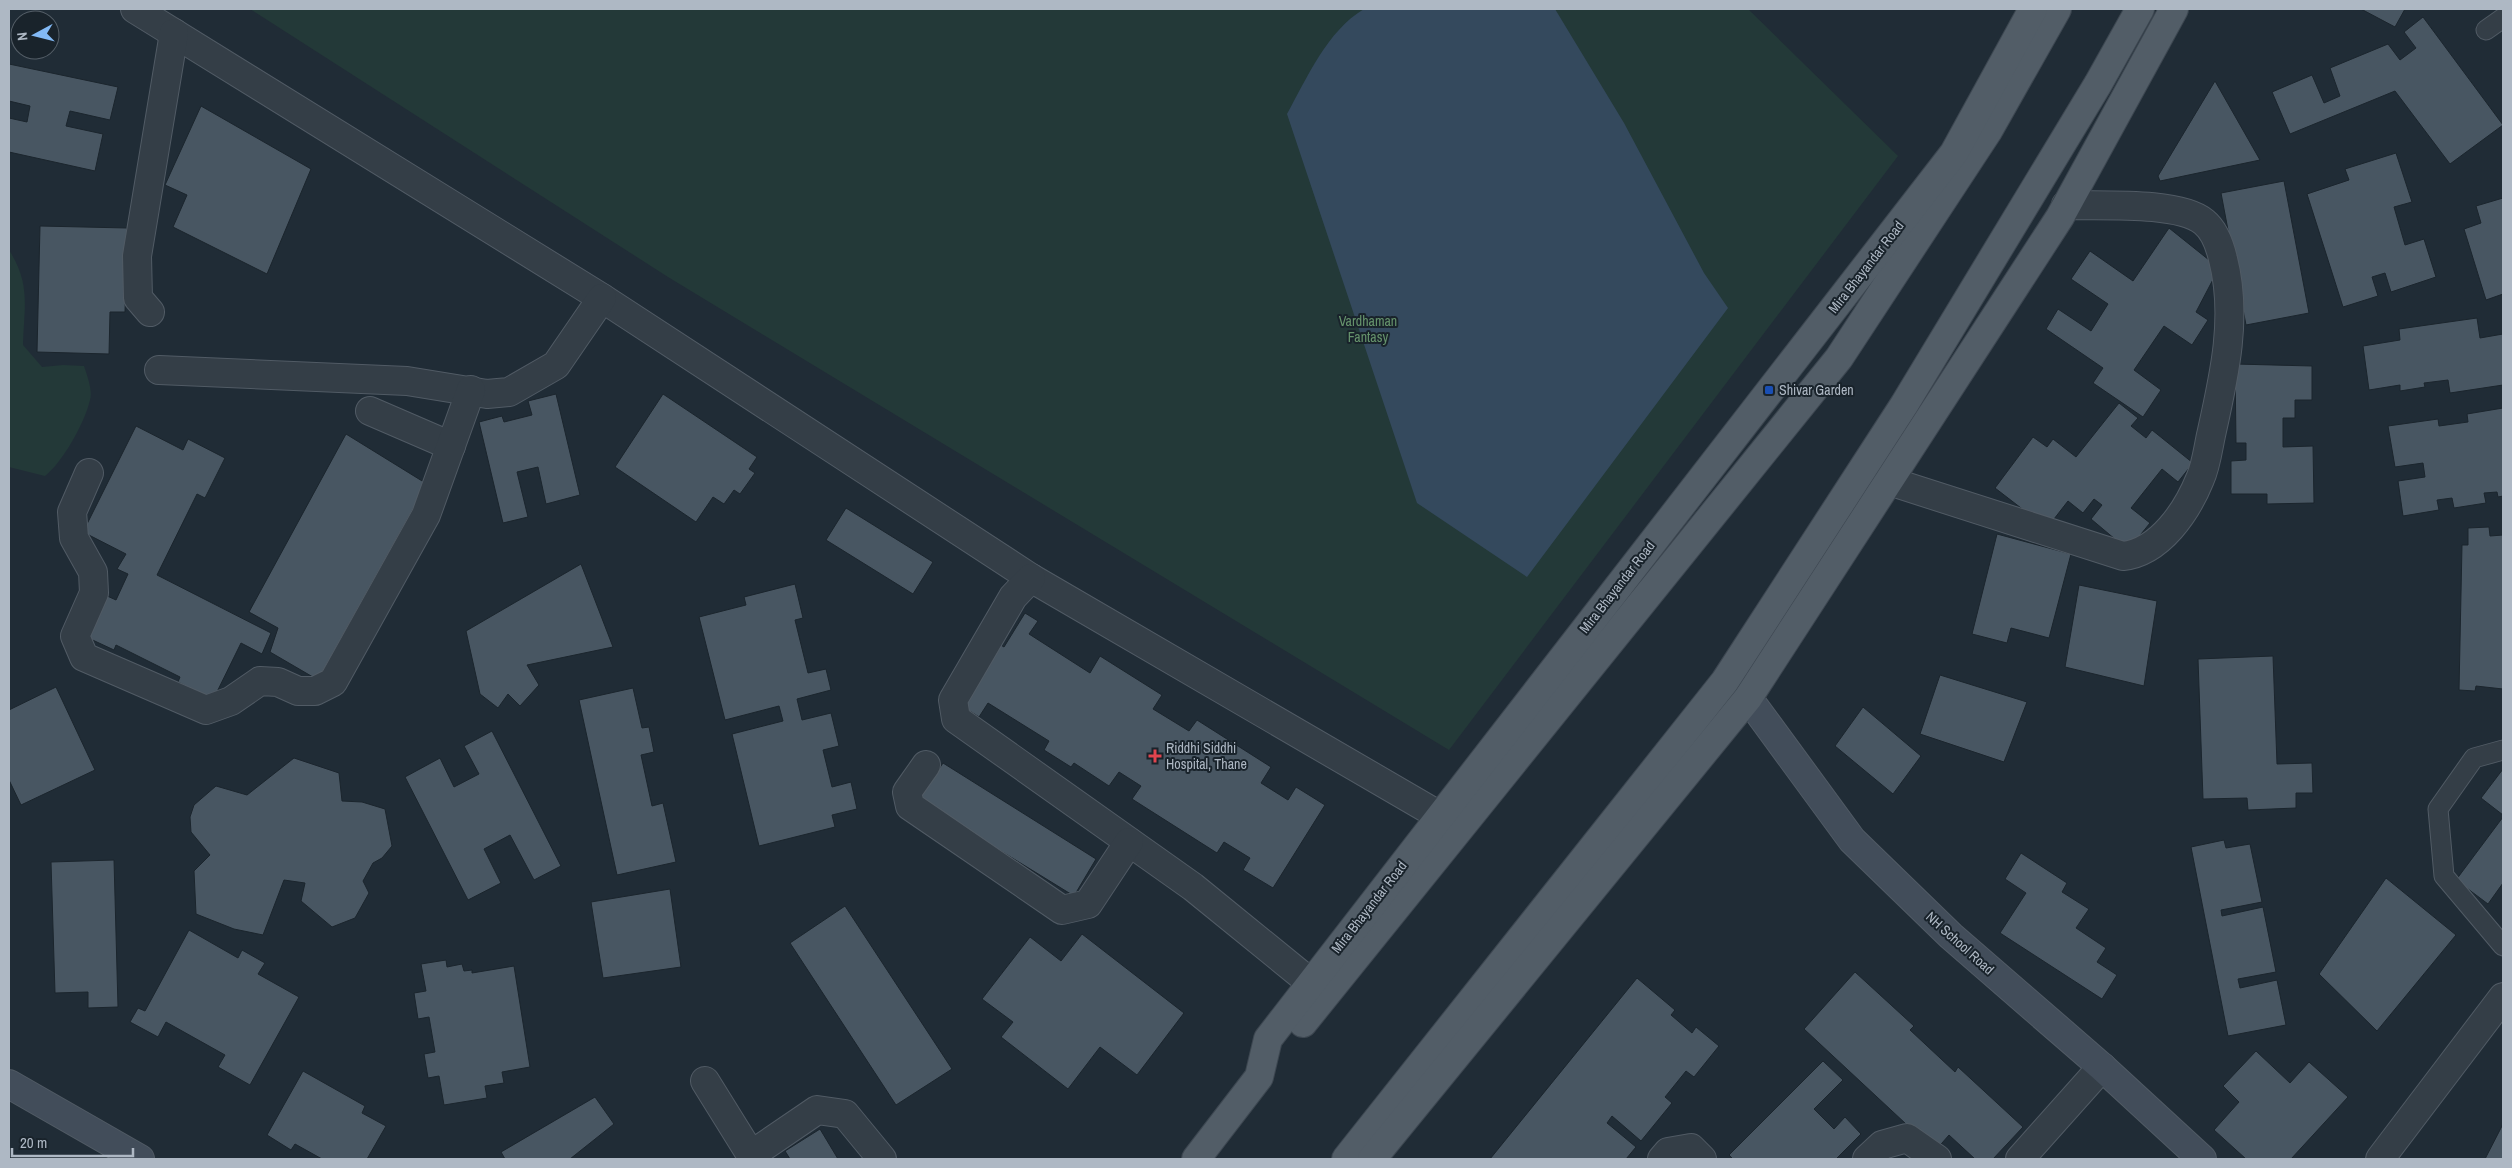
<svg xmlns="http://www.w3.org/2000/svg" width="2512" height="1168" font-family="'Archivo Narrow',sans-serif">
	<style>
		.green { fill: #233938 }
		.water { fill: #34495d }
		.building { fill: #485662; stroke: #1b252d }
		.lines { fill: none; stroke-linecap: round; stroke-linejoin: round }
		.lane-casing { stroke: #515b65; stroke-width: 21 }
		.street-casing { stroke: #515b65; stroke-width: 30 }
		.secondary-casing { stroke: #515b65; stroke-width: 30 }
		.primary-casing { stroke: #3d4751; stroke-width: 30 }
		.lane { stroke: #343e47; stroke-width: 19 }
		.street { stroke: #343e47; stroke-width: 28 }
		.secondary { stroke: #424d5a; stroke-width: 28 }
		.primary { stroke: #525d67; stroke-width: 28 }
		.transit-dot { fill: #1a4fb4; stroke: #19232b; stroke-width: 2 }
		.health-dot { fill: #e0444e; stroke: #19232b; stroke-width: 2 }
		.labels { text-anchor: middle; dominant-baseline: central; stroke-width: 4; stroke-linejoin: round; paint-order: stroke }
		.street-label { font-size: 14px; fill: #aeb8c4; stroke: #19232b }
		.park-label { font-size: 14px; fill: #66936c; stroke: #19232b }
		.poi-label { font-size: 14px; fill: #aeb8c4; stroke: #19232b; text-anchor: start }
	</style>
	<rect width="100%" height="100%" fill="#202c36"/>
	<g class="green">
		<polygon points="250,9 1748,9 1898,156 1449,750 668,277"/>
		<path d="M 9,250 C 31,284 24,307 23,345 L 42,367 L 63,365 L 84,366 C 87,375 93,391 90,400 C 85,422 63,462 45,476 L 9,467 Z"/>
	</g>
	<path class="water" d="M 1364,9 L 1555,9 L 1624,123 L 1704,273 L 1728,308 L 1527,577 L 1417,503 L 1287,114 C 1307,78 1327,31 1364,9 Z"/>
	<g class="building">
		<polygon points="2361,9 2405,9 2395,27"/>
		<polygon points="2423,17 2503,125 2450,164 2395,91 2290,134 2272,92 2312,75 2324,103 2340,96 2330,68 2388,44 2400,60 2416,48 2404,32"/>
		<polygon points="9,64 118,87 110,120 70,111 66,126 103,134 95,171 9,152 9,118 27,122 30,106 9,101"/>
		<polygon points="2215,81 2260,160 2160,181 2158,176"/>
		<polygon points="201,106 311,169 267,274 173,227 187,195 165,185"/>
		<polygon points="2396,153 2412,202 2394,207 2405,245 2424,239 2436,277 2391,292 2385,273 2372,277 2378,296 2343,307 2307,194 2349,180 2345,169"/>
		<polygon points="2284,181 2309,313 2246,325 2221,193"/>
		<polygon points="2503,198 2503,296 2503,294 2486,300 2464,229 2481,223 2476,206"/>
		<polygon points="40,226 127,228 125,312 110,312 109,354 37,352"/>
		<polygon points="2169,228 2219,268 2196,312 2208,320 2192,345 2164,326 2134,370 2161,390 2143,417 2093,383 2103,368 2046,329 2058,309 2091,331 2108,304 2071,279 2090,251 2133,281"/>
		<polygon points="2477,318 2480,338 2503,334 2503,385 2450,393 2448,380 2424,383 2425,387 2400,391 2400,385 2369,390 2363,346 2400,340 2399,329"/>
		<polygon points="2235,364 2312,366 2312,400 2295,400 2295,418 2283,418 2283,447 2313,446 2314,503 2267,504 2267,494 2231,494 2231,461 2246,460 2246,443 2236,443"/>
		<polygon points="556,394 580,495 546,504 538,467 517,472 528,517 503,523 479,422 502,416 504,422 532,415 528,401"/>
		<polygon points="663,394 757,457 749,469 755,473 740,494 734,490 724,504 713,497 696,522 615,467"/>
		<polygon points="2119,403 2138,418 2131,426 2146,438 2152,430 2193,463 2178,482 2162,469 2131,508 2150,523 2128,550 2091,519 2102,505 2094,499 2083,513 2068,501 2047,528 1995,488 2033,437 2047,447 2053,439 2076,457"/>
		<polygon points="2503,408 2503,496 2498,497 2497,492 2484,493 2486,503 2454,508 2452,498 2437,500 2439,510 2403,516 2398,481 2425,477 2423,463 2395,467 2388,426 2438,419 2439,426 2468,422 2467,414"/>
		<polygon points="136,426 183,450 188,439 225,458 205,498 197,494 157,575 271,633 262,654 241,643 213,700 178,682 180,677 116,645 114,650 84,636 105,595 116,600 128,574 117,569 126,554 83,532"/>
		<polygon points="346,434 427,484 318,680 270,652 278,628 249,612"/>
		<polygon points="846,508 933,562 913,594 826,540"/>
		<polygon points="2489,527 2490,536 2503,535 2503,689 2476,686 2475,691 2459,690 2462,545 2468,545 2468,528"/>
		<polygon points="1997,534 2071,554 2049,638 2011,628 2007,643 1972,634"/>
		<polygon points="581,564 613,647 527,665 539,685 520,706 508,694 498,708 480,694 466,631"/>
		<polygon points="795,584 803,618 795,620 808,673 826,669 831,690 797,699 802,720 831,713 839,746 823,750 832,787 851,782 857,809 832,815 835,827 759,846 732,734 783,721 779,706 725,720 699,617 746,605 744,597"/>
		<polygon points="2079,585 2157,601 2144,686 2065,667"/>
		<polygon points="1025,613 1038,621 1029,634 1090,673 1100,656 1162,695 1153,709 1189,731 1197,720 1271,767 1261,783 1288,800 1296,787 1325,805 1273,888 1243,870 1250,858 1224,842 1217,853 1132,799 1141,786 1119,772 1109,786 1074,763 1071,767 1044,750 1049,741 988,703 979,717 962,706 991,639 1004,647"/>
		<polygon points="2273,656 2277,764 2312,763 2313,793 2296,793 2296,808 2248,810 2247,798 2203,799 2198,659"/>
		<polygon points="1940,675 2027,702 2004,762 1920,734"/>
		<polygon points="56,687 95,770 21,805 9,780 9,710"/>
		<polygon points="633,688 642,728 649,727 654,752 641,755 652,806 663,803 676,862 617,875 579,700"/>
		<polygon points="1863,707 1921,756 1893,794 1835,746"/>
		<polygon points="492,731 561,866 534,880 510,835 484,849 501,883 468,900 405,777 440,758 454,787 479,774 464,746"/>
		<polygon points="294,758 339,773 342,801 362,802 385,809 392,846 382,858 373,863 363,881 369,893 355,918 332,927 301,901 305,883 284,880 263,935 234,929 196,914 194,871 210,855 191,832 190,817 194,805 216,786 247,795"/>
		<polygon points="943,763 1096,859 1074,896 918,800"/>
		<polygon points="2503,769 2503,815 2481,798"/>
		<polygon points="2503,817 2503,883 2488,904 2456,880"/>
		<polygon points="2224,840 2226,848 2250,844 2262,902 2221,910 2222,916 2263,907 2276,972 2238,979 2240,988 2277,980 2286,1025 2228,1036 2191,847"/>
		<polygon points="2021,853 2067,883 2062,892 2089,909 2076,928 2106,948 2097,962 2117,975 2102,999 2000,933 2026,893 2005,879"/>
		<polygon points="114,860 118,1007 88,1008 88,992 55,993 51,862"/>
		<polygon points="2386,878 2456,935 2377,1031 2319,974"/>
		<polygon points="670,889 681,967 603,978 591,902"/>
		<polygon points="845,906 952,1069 896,1105 790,943"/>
		<polygon points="189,930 238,958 242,950 265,963 258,974 299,997 250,1085 218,1067 225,1055 166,1022 158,1037 130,1022 138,1008 145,1011"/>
		<polygon points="1082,934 1184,1013 1137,1075 1100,1047 1068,1089 1001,1037 1013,1022 982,999 1030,937 1061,961"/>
		<polygon points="446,960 447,967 462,964 464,971 472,970 472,973 514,966 530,1067 502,1072 504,1083 485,1086 487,1098 444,1105 439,1076 428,1078 424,1054 435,1052 429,1017 418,1019 414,993 426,991 421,964"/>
		<polygon points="1855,972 1914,1026 1910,1030 1955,1072 1958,1067 2023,1127 1993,1159 1975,1159 1949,1135 1935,1151 1804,1029"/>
		<polygon points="1637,978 1675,1010 1671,1015 1692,1033 1696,1027 1719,1046 1694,1077 1686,1071 1665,1097 1672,1103 1641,1141 1612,1116 1607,1123 1636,1147 1626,1159 1490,1159"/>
		<polygon points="2256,1051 2290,1083 2309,1062 2348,1097 2291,1159 2246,1159 2214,1130 2239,1102 2223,1086"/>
		<polygon points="1823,1061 1843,1080 1814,1109 1834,1129 1845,1117 1861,1134 1836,1159 1733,1159 1729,1155"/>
		<polygon points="303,1071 365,1106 362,1113 386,1126 367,1159 322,1159 295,1144 291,1150 267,1135"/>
		<polygon points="595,1097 614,1124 570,1159 505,1159 501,1152"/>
		<polygon points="2503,1124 2503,1159 2485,1159"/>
		<polygon points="820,1129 838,1159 790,1159 785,1151"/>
	</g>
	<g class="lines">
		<g class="lane-casing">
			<g id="lane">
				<polyline points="2486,30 2503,18"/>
				<polyline points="2503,750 2474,758 2438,809 2444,876 2503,946"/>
			</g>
		</g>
		<g class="street-casing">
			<g id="street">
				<polyline points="135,9 602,298 1031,578 1440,816"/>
				<polyline points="150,312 138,298 137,256 174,33"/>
				<polyline points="159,370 407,381 487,394 509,392 556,365 602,298"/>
				<polyline points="370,411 451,446"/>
				<polyline points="89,473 72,512 74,538 93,572 94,593 75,636 84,657 206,710 231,701 260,681 278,682 298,691 315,691 333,682 426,515 471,390"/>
				<path d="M 1889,481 L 2123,556 C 2160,552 2187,511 2200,479 C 2206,466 2208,449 2211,435 C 2224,377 2238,317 2223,259 C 2220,246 2215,231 2204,222 C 2179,201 2100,206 2066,205"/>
				<polyline points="1031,578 1013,597 953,700 956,719 1193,887 1311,983"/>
				<polyline points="926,765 907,792 910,806 1062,910 1088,904 1129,842"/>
				<polyline points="705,1081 751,1155 817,1110 845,1114 882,1159"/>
				<polyline points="1662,1159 1668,1152 1691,1148 1702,1159"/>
				<polyline points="1867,1159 1882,1145 1907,1138 1937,1159"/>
				<polyline points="2020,1159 2102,1067"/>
				<polyline points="2380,1159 2503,997"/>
			</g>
		</g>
		<g class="secondary-casing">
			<g id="secondary">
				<polyline points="1748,698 1852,840 1951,936 2102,1067 2202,1159"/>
				<polyline points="9,1084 140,1159"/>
			</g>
		</g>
		<g class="primary-casing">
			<g id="primary">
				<polyline points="1303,1023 1839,358 1988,131 2057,9"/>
				<polyline points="1196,1159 1259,1077 1268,1039 1954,153 2033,9"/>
				<polyline points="1346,1159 1725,681 1904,405 2098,84 2140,9"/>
				<polyline points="1372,1159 1748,698 2060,217 2174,9"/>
			</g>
		</g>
		<use href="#lane" class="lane"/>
		<use href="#street" class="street"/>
		<use href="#secondary" class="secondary"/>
		<use href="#primary" class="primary"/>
	</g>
	<rect class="transit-dot" x="1764" y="385" width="10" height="10" rx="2.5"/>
	<path class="health-dot" d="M1152.5 748.5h5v5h5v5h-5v5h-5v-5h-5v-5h5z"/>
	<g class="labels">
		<g class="street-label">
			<text transform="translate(1866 267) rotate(-52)">Mira Bhayandar Road</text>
			<text transform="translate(1617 587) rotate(-52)">Mira Bhayandar Road</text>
			<text transform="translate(1369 907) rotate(-52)">Mira Bhayandar Road</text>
			<text transform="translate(1960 943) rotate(42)">NH School Road</text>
		</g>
		<g class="park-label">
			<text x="1368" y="321">Vardhaman<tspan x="1368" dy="16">Fantasy</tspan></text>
		</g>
		<g class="poi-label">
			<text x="1779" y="390">Shivar Garden</text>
			<text x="1166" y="748">Riddhi Siddhi<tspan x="1166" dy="16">Hospital, Thane</tspan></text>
		</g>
	</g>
	<rect width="2512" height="1168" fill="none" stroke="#aeb8c4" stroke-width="20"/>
	<g transform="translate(35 35) rotate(263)"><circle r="24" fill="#19232b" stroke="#555f68"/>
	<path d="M0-4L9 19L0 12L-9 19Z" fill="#82b9f5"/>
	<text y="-8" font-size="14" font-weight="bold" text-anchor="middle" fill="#aeb8c4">N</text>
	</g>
	<path d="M12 1148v8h121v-8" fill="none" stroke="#aeb8c4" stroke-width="2.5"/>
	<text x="20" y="1148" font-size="15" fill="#aeb8c4" stroke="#19232b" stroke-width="4" paint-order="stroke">20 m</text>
</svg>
